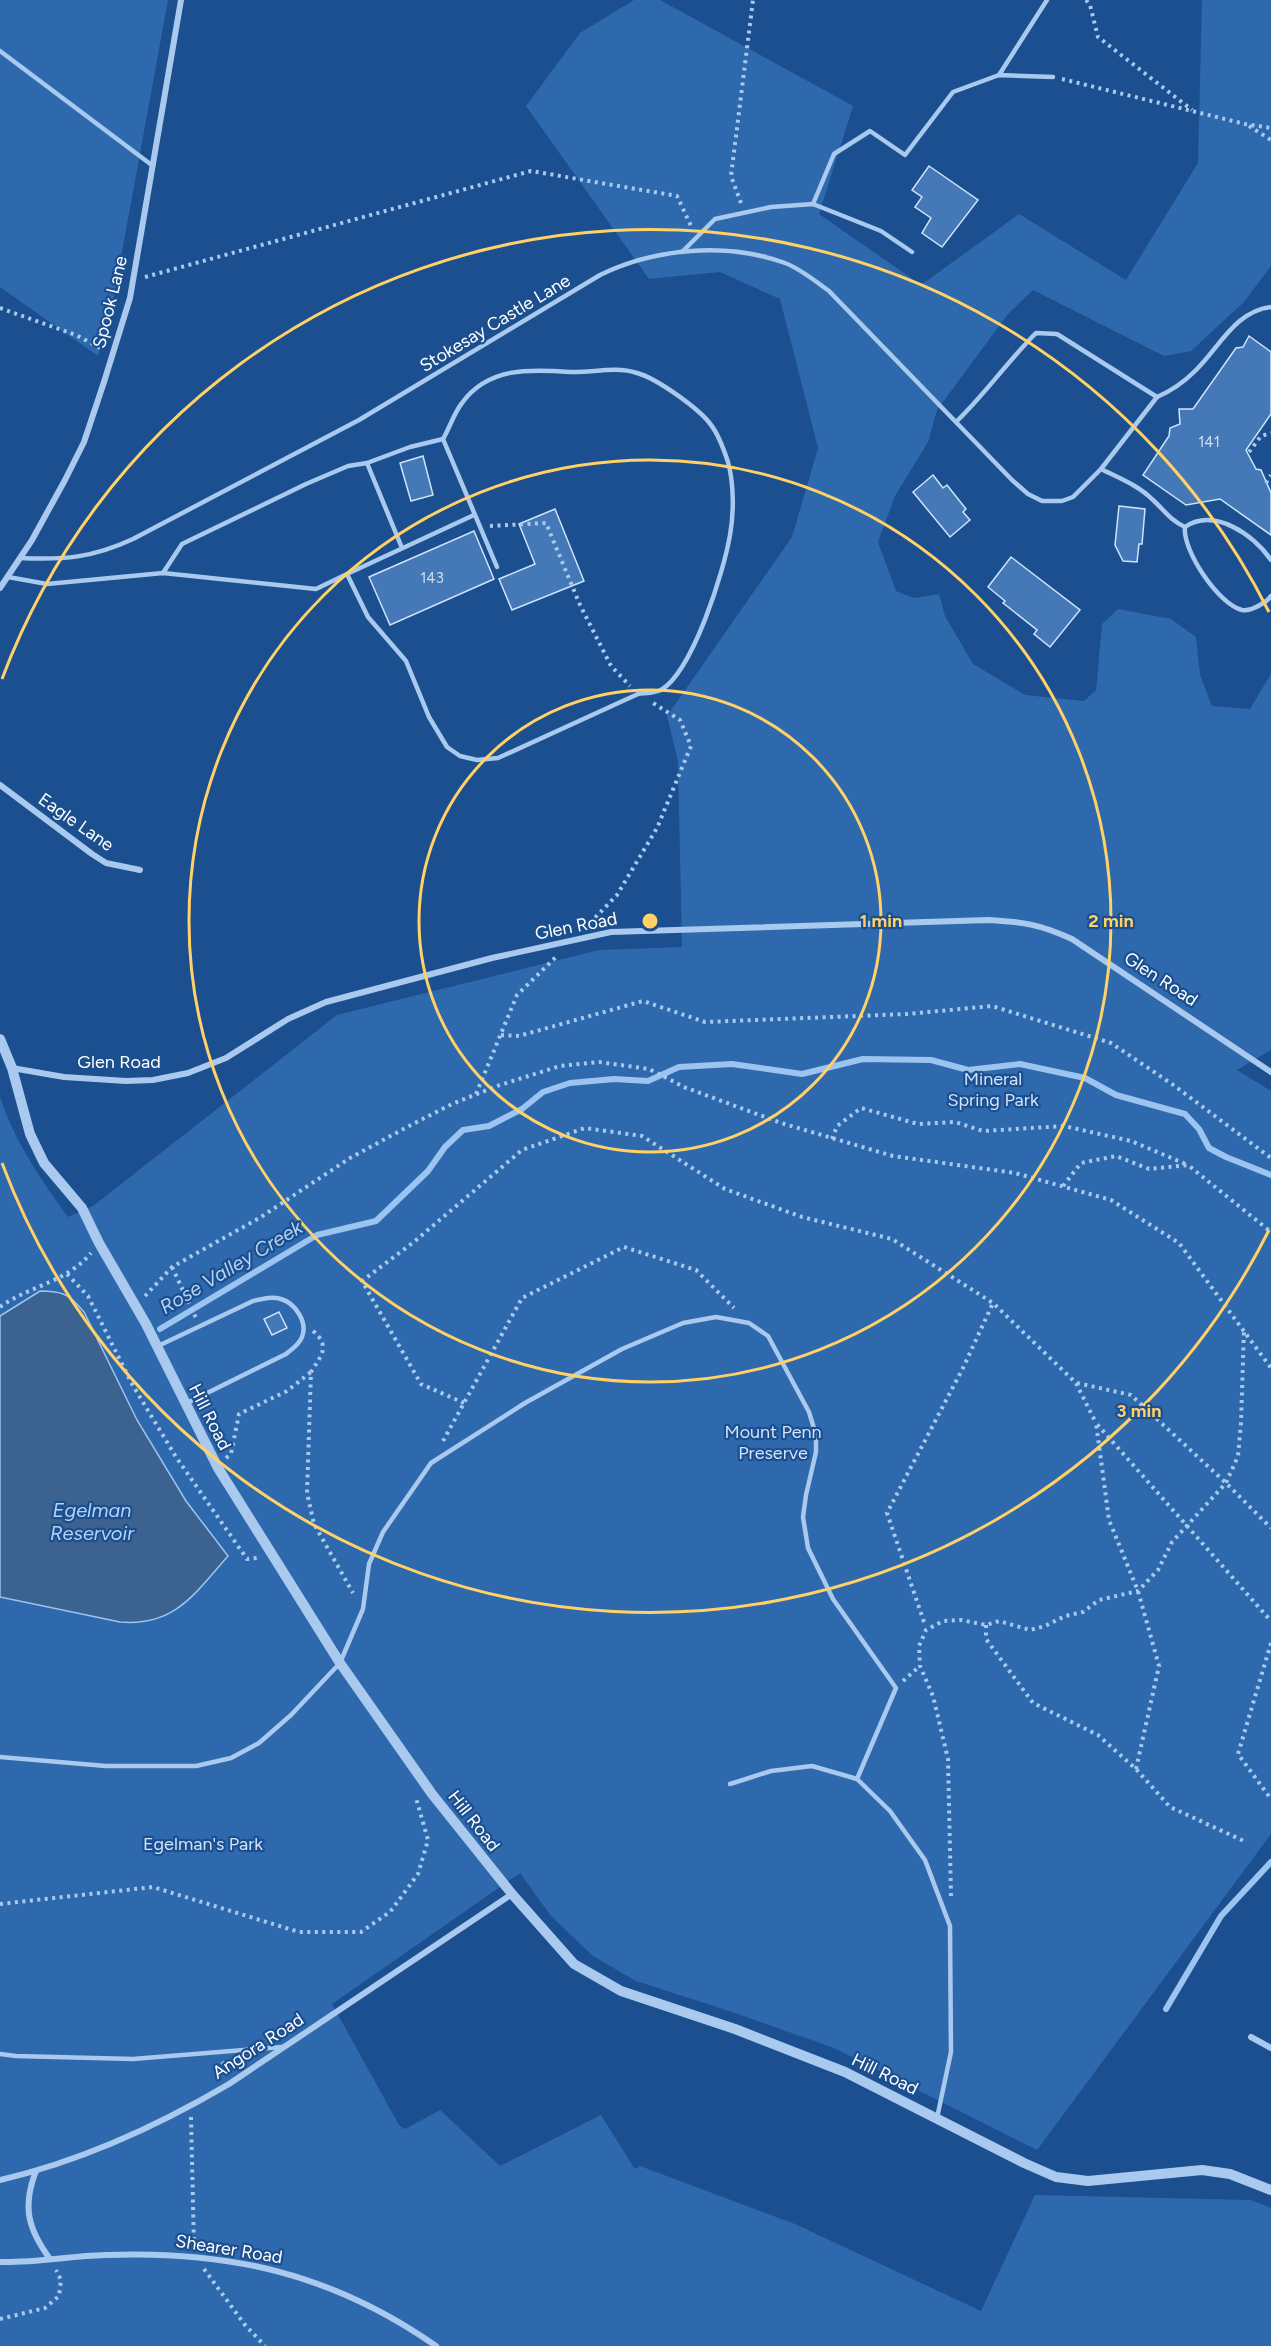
<svg xmlns="http://www.w3.org/2000/svg" width="1271" height="2346" font-family="Figtree,sans-serif">
	<style>
		.green { fill: #2e69ad }
		.water { fill: #3c6290; stroke: #9cc4f0; stroke-width: 1.5 }
		.lines { fill: none; stroke-linecap: round; stroke-linejoin: round }
		.stream { stroke: #9cc4f0; stroke-width: 6 }
		.building { fill: #4478b7; stroke: #cfe3fa; stroke-width: 1.5 }
		.path { stroke: #a9c9ee; stroke-width: 4; stroke-dasharray: 3 4.5; stroke-linecap: butt }
		.service { stroke: #a9c9ee; stroke-width: 4.5 }
		.minor { stroke: #a9c9ee; stroke-width: 6 }
		.tertiary { stroke: #a9c9ee; stroke-width: 10 }
		.ring { fill: none; stroke: #ffd166; stroke-width: 3 }
		.labels { text-anchor: middle; dominant-baseline: central; stroke-width: 4.5; stroke-linejoin: round; paint-order: stroke }
		.number-label { font-size: 15px; fill: #d0dded }
		.street-label { font-size: 18px; fill: #fff; stroke: #1b4f8f }
		.park-label { font-size: 18px; fill: #cfe3fa; stroke: #1b4f8f }
		.water-label { font-size: 20px; font-style: italic; fill: #b5d3f5; stroke: #1b4f8f }
		.centre { fill: #ffd166; stroke: #1b4f8f; stroke-width: 3 }
		.ring-label { font-size: 18px; text-anchor: middle; font-weight: bold; fill: #ffd166; stroke: #1b4f8f; stroke-width: 4.5; stroke-linejoin: round; paint-order: stroke }
	</style>
	<rect width="100%" height="100%" fill="#1b4f8f"/>
	<g class="green">
		<polygon points="0,0 168,0 112,307 98,356 0,287"/>
		<path d="M 634,0 L 660,0 L 853,106 L 819,214 L 921,285 L 1019,214 L 1126,280 L 1198,163 L 1202,0 L 1271,0 L 1271,266 L 1244,302 L 1191,351 L 1164,356 L 1033,290 L 1008,314 L 937,410 L 928,442 L 895,496 L 878,542 L 896,591 L 914,598 L 939,594 L 945,616 L 973,664 L 1025,695 L 1084,701 L 1096,690 L 1102,624 L 1118,609 L 1171,619 L 1196,637 L 1200,675 L 1212,706 L 1250,709 L 1271,674 L 1271,1050 L 1237,1070 L 1271,1091 L 1271,1834 L 1037,2150 L 834,2048 L 732,2012 L 636,1981 L 593,1956 L 551,1916 L 520,1873 L 332,2004 L 399,2125 L 405,2129 L 440,2110 L 500,2166 L 601,2115 L 635,2169 L 640,2166 L 795,2224 L 981,2311 L 1035,2195 L 1251,2200 L 1271,2208 L 1271,2346 L 0,2346 L 0,1097 C 15,1142 40,1178 68,1217 L 93,1206 L 337,1015 L 599,950 L 682,947 L 678,761 L 667,716 L 792,537 L 818,448 L 780,299 L 720,272 L 649,279 L 526,106 L 580,33 Z"/>
	</g>
	<path class="water" d="M 40,1291 C 63,1291 69,1294 84,1312 L 137,1420 L 186,1501 L 228,1556 C 195,1593 175,1627 120,1622 L 0,1597 L 0,1316 Z"/>
	<g class="lines">
		<g class="stream">
			<polyline points="160,1329 317,1235 376,1221 428,1171 445,1147 463,1130 489,1126 522,1109 543,1092 570,1083 614,1079 648,1081 679,1067 732,1064 802,1074 863,1059 931,1060 968,1070 1020,1064 1085,1078 1116,1095 1185,1114 1199,1129 1209,1148 1226,1157 1271,1175"/>
			<polyline points="1166,2009 1221,1916 1271,1862"/>
		</g>
	</g>
	<g class="building">
		<polygon points="929,166 978,200 942,247 922,233 931,218 915,207 922,197 912,190"/>
		<polygon points="1249,336 1271,352 1271,414 1246,450 1256,469 1261,470 1271,493 1271,535 1220,499 1186,505 1143,475 1169,436 1170,428 1180,424 1179,409 1193,409 1236,348 1243,347"/>
		<polygon points="423,456 433,495 411,501 400,463"/>
		<polygon points="933,475 943,488 947,485 966,509 963,512 970,520 950,537 913,492"/>
		<polygon points="1119,506 1145,509 1142,544 1139,544 1137,562 1123,561 1115,545"/>
		<polygon points="555,509 584,581 512,610 499,579 535,564 519,524"/>
		<polygon points="474,531 494,579 390,625 369,577"/>
		<polygon points="1011,557 1080,610 1050,647 1034,634 1037,630 1003,603 1005,601 988,587"/>
		<polygon points="279,1312 287,1328 272,1335 264,1319"/>
	</g>
	<g class="lines">
		<g class="path">
			<polyline points="1086,0 1090,5 1098,37 1192,110"/>
			<polyline points="1062,79 1245,124 1271,128"/>
			<polyline points="1249,126 1271,140"/>
			<polyline points="741,203 731,176 753,0"/>
			<polyline points="145,277 531,171 677,196 692,228"/>
			<polyline points="0,308 76,335 102,349"/>
			<polyline points="1249,452 1261,436 1271,433"/>
			<polyline points="1266,483 1271,475"/>
			<polyline points="490,526 546,523 580,605 611,666 630,686"/>
			<polyline points="590,923 617,895 657,828 691,746 680,720 653,703"/>
			<polyline points="501,1035 519,1036 643,1001 705,1022 907,1014 992,1006 1111,1043 1172,1084 1271,1158"/>
			<polyline points="476,1094 517,995 557,956"/>
			<polyline points="832,1139 837,1126 861,1108 918,1124 955,1122 983,1131 1064,1126 1131,1141 1188,1165"/>
			<polyline points="1063,1186 1081,1163 1116,1156 1149,1169 1188,1165 1271,1232"/>
			<polyline points="172,1267 196,1318"/>
			<polyline points="67,1274 88,1296 132,1384 176,1457 247,1559 257,1558"/>
			<polyline points="145,1296 172,1267 261,1217 350,1158 409,1126 452,1104 497,1086 560,1066 599,1062 649,1069 684,1087 781,1123 893,1156 1015,1173 1111,1200 1179,1243 1271,1368"/>
			<path d="M 0,1307 C 29,1286 67,1282 91,1253"/>
			<path d="M 313,1331 C 331,1346 321,1356 311,1372 L 307,1493 L 314,1524 L 353,1593"/>
			<polyline points="1077,1383 1131,1395 1226,1483 1271,1528"/>
			<polyline points="464,1403 421,1384 362,1281 415,1241 522,1150 585,1128 642,1136 725,1189 802,1217 892,1239 993,1303 1076,1383 1096,1423"/>
			<polyline points="443,1441 522,1298 624,1247 696,1270 734,1308"/>
			<polyline points="226,1458 231,1454 239,1414 287,1391 311,1372"/>
			<polyline points="924,1622 887,1513 963,1368 993,1303"/>
			<polyline points="986,1625 986,1639 1033,1703 1098,1735 1136,1769 1170,1807 1244,1841"/>
			<polyline points="1271,1643 1238,1754 1271,1799"/>
			<polyline points="903,1681 920,1666"/>
			<polyline points="1136,1769 1159,1666 1138,1591 1109,1520 1096,1423 1271,1621"/>
			<polyline points="951,1896 948,1759 933,1696 920,1666 919,1646 926,1630 943,1621 961,1620 986,1625 999,1621 1030,1630 1045,1626 1065,1616 1083,1612 1099,1600 1138,1591 1158,1570 1172,1542 1226,1483 1238,1456 1241,1423 1244,1330"/>
			<polyline points="0,1904 153,1887 299,1932 361,1932 390,1912 418,1874 428,1840 416,1798"/>
			<polyline points="219,2075 226,2067 222,2062"/>
			<polyline points="191,2117 194,2247"/>
			<polyline points="204,2269 245,2325 265,2346"/>
			<polyline points="0,2319 45,2308 59,2296 61,2280 56,2270"/>
		</g>
		<g class="service">
			<polyline points="0,51 153,166"/>
			<polyline points="999,75 1047,0"/>
			<polyline points="813,204 834,154 870,131 905,155 953,92 999,75 1053,77"/>
			<polyline points="682,252 715,219 771,207 813,204 881,231 912,252"/>
			<path d="M 957,421 C 985,394 1008,361 1036,333 L 1057,334 L 1157,397"/>
			<polyline points="367,463 410,447 443,439"/>
			<path d="M 1101,469 C 1119,478 1138,485 1153,500 C 1164,510 1171,521 1185,527"/>
			<path d="M 1185,527 C 1182,550 1219,605 1242,610 C 1249,611 1255,608 1260,605 C 1265,602 1268,601 1271,596"/>
			<path d="M 1185,527 C 1214,507 1254,535 1271,560"/>
			<path d="M 20,558 C 64,560 92,558 133,539 L 359,420 L 600,275 C 655,248 727,242 785,263 C 801,269 815,281 829,291 L 1012,480 L 1028,494 L 1042,501 L 1062,501 L 1073,497 L 1101,469 L 1157,397 C 1171,391 1184,382 1195,371 C 1219,348 1235,311 1271,307"/>
			<polyline points="163,573 182,544 306,484 348,466 367,463 402,548"/>
			<polyline points="347,574 474,515"/>
			<path d="M 8,577 L 47,584 L 163,573 L 316,589 L 347,574 L 368,617 L 406,661 L 429,717 L 447,747 L 460,756 L 477,760 L 498,758 L 638,694 C 645,693 655,693 661,690 C 693,671 724,571 730,535 C 734,513 734,484 728,462 C 724,450 719,435 711,425 C 700,409 656,378 637,373 C 615,366 592,373 570,372 C 530,369 488,367 462,403 C 454,413 450,427 443,439 L 497,567"/>
			<path d="M 158,1346 L 253,1301 C 262,1299 271,1296 281,1299 C 295,1303 308,1322 302,1337 C 299,1345 292,1349 286,1354 L 187,1403"/>
			<polyline points="0,1757 106,1766 196,1766 231,1758 259,1743 291,1715 340,1663 363,1609 369,1564 383,1532 431,1463 525,1403 622,1349 683,1323 716,1317 749,1323 768,1336 809,1412 816,1435 816,1452 806,1495 803,1517 808,1548 833,1599 896,1688 857,1779"/>
			<polyline points="730,1784 771,1771 812,1766 857,1779 890,1811 925,1860 950,1926 951,2052 937,2118"/>
			<polyline points="0,2054 16,2056 133,2059 282,2047"/>
		</g>
		<g class="minor">
			<polyline points="0,588 32,540 65,480 84,442 104,382 130,298 181,0"/>
			<polyline points="0,785 92,854 106,863 140,870"/>
			<path d="M 12,1068 L 64,1077 L 126,1081 L 153,1080 L 188,1073 L 226,1058 L 288,1019 L 326,1002 L 492,958 L 611,932 L 988,920 C 1023,922 1039,924 1072,939 L 1271,1072"/>
			<polyline points="1251,2037 1271,2048"/>
			<path d="M 36,2171 C 22,2207 28,2229 50,2259"/>
			<path d="M 0,2180 C 82,2161 156,2127 229,2084 L 512,1894"/>
			<path d="M 0,2262 C 35,2263 70,2256 105,2255 C 229,2250 333,2274 436,2346"/>
		</g>
		<polyline class="tertiary" points="0,1039 12,1068 30,1134 44,1163 82,1208 99,1243 146,1324 218,1468 340,1663 432,1794 512,1894 574,1964 621,1991 735,2029 845,2072 1024,2163 1056,2177 1088,2181 1202,2170 1230,2174 1271,2190"/>
	</g>
	<g class="ring">
		<circle cx="650" cy="921" r="231"/>
		<circle cx="650" cy="921" r="461"/>
		<path d="M1269 1230A692 692 0 0 1 2 1163M2 679A692 692 0 0 1 1269 612"/>
	</g>
	<g class="labels">
		<g class="number-label">
			<text x="1209" y="442">141</text>
			<text x="432" y="578">143</text>
		</g>
		<g class="street-label">
			<text transform="translate(110 302) rotate(-76)">Spook Lane</text>
			<text transform="translate(495 323) rotate(-31)">Stokesay Castle Lane</text>
			<text transform="translate(76 822) rotate(35)">Eagle Lane</text>
			<text transform="translate(576 926) rotate(-11)">Glen Road</text>
			<text transform="translate(1161 979) rotate(33)">Glen Road</text>
			<text x="119" y="1062">Glen Road</text>
			<text transform="translate(210 1417) rotate(63)">Hill Road</text>
			<text transform="translate(474 1821) rotate(52)">Hill Road</text>
			<text transform="translate(258 2046) rotate(-33)">Angora Road</text>
			<text transform="translate(885 2074) rotate(26)">Hill Road</text>
			<text transform="translate(229 2249) rotate(9)">Shearer Road</text>
		</g>
		<g class="park-label">
			<text x="993" y="1079">Mineral<tspan x="993" dy="21">Spring Park</tspan></text>
			<text x="773" y="1432">Mount Penn<tspan x="773" dy="21">Preserve</tspan></text>
			<text x="203" y="1844">Egelman's Park</text>
		</g>
		<g class="water-label">
			<text transform="translate(231 1267) rotate(-31)">Rose Valley Creek</text>
			<text x="92" y="1510">Egelman<tspan x="92" dy="23">Reservoir</tspan></text>
		</g>
	</g>
	<circle cx="650" cy="921" r="9" class="centre"/>
	<g class="ring-label">
		<text x="881" y="927">1 min</text>
		<text x="1111" y="927">2 min</text>
		<text x="1139" y="1417">3 min</text>
	</g>
</svg>
